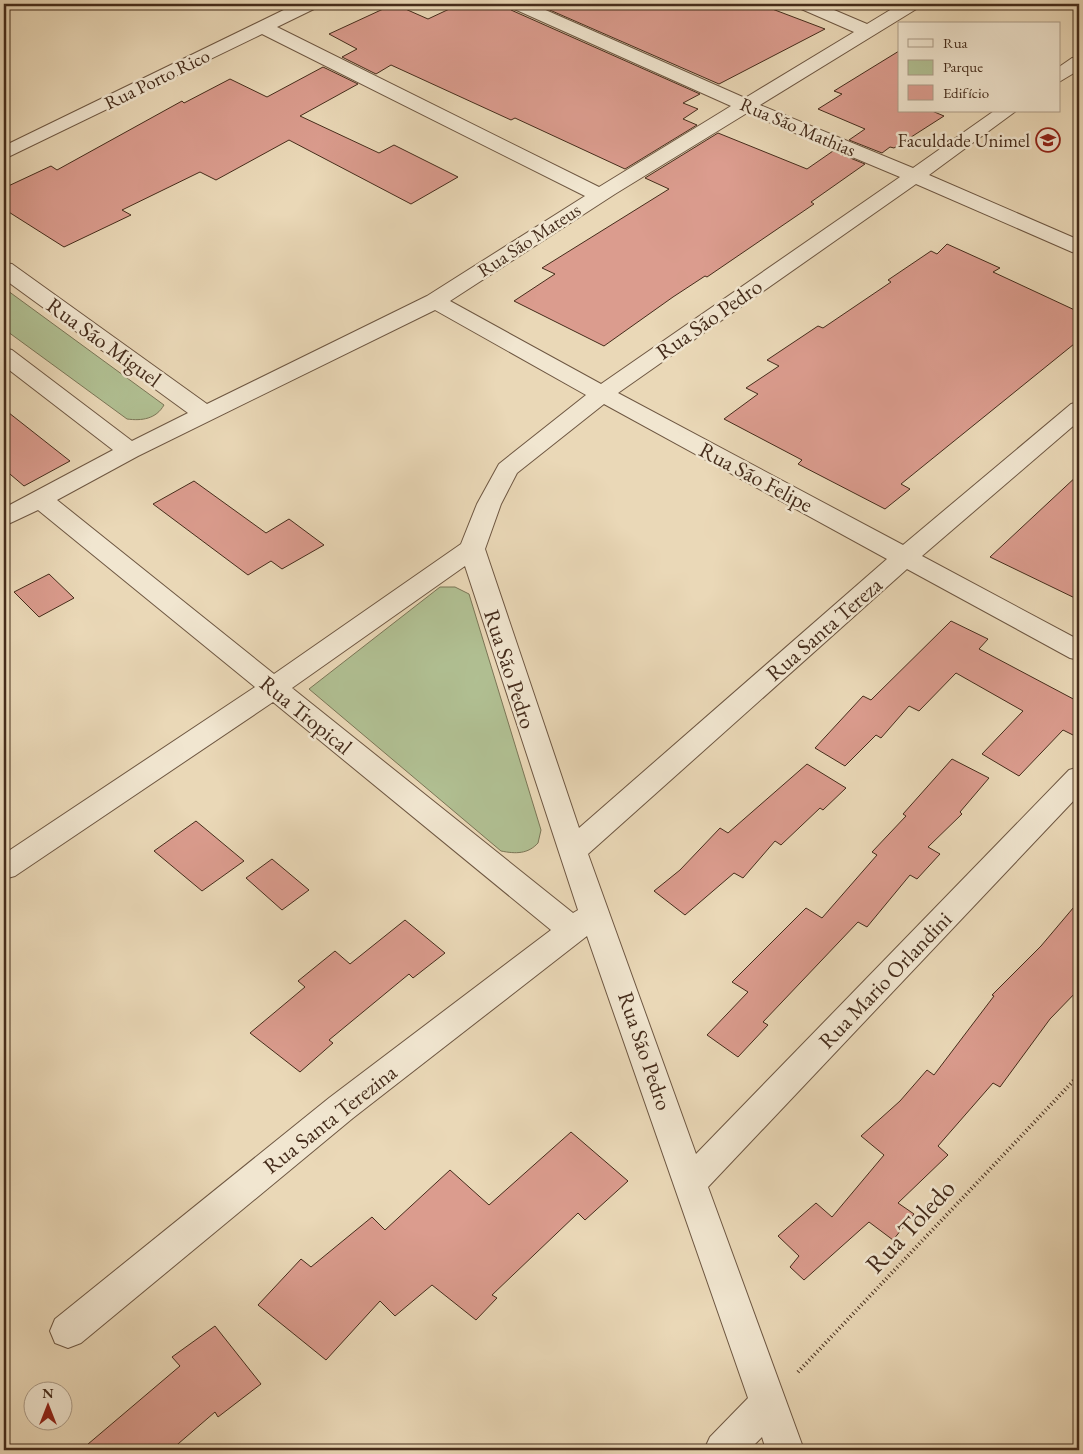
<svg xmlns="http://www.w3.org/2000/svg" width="1083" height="1454" font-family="'EB Garamond',serif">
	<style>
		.green { fill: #b1c093; stroke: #7b7657 }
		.building { fill: #db9c8e; stroke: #452c1b }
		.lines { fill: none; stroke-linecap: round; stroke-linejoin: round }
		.minor-casing { stroke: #6e5742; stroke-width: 2 }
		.path { stroke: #452c1b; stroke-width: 4; stroke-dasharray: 1 3; stroke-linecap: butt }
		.minor { fill: #f1e6d0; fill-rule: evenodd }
		.labels { text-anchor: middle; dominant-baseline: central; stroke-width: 5; stroke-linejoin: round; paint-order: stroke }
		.far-street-label { font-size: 19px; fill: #452c1b; stroke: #f1e6d0 }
		.far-poi-label { font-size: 19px; fill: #452c1b; stroke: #f1e6d0; text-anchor: end }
		.street-label { font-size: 22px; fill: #452c1b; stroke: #f1e6d0 }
		.near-street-label { font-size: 26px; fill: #452c1b; stroke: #f1e6d0 }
	</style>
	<rect width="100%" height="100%" fill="#ead8b7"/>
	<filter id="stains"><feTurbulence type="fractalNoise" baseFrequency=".004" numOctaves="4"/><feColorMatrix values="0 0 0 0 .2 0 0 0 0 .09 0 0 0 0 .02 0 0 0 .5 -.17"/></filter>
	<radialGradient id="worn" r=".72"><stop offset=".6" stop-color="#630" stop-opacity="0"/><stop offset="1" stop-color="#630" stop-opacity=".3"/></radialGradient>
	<g class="green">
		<path d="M 4,288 L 164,405 C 156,419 142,421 127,419 L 4,329 Z"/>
		<path d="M 440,587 L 455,587 L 469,594 L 541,830 L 538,843 C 528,854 516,854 501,851 L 309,689 Z"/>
	</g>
	<g class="building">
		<polygon points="394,4 428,19 460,4 507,4 511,10 700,94 683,103 698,109 683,119 697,125 625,169 515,118 511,120 391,65 376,74 342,57 357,49 329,34"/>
		<polygon points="536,4 759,4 825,29 719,84"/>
		<polygon points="899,51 899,111 932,111 944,116 894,148 890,147 882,153 849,140 865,129 818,109 842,94 834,91"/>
		<polygon points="323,67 358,84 300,116 379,153 394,145 458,177 411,204 289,140 216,180 200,172 122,210 131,215 64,247 4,209 4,188 51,166 57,170 182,101 184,103 230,79 267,97"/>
		<polygon points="718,133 807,169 833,151 865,164 811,202 814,204 707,277 705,276 673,297 604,346 514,301 555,274 542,268 669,189 645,178"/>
		<polygon points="947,244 1000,268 993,272 1079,312 1079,340 901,484 910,489 885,509 798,464 802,460 724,419 758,394 746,388 779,366 767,360 818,326 823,328 891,282 888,280 931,251 937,254"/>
		<polygon points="4,409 70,461 24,486 4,469"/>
		<polygon points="1079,474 1079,600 990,557"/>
		<polygon points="194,481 266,533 289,519 324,545 282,569 271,561 248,575 153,504"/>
		<polygon points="49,574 74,598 39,617 14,592"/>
		<polygon points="951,621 988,639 979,649 1079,702 1079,738 1063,730 1019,776 982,754 1023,711 956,673 919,711 909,706 881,738 876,735 845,766 815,748 863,696 871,700"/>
		<polygon points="952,759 989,778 960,812 962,814 928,847 940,854 917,879 910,875 867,927 858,922 763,1022 768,1025 738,1057 707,1035 748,992 732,982 806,908 822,918 877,855 872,852 906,816 903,814"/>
		<polygon points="807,764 846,788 823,810 820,808 781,845 775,841 743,878 734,873 685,915 654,891 680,870 720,828 728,833"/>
		<polygon points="196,821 244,861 202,891 154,851"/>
		<polygon points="272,859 309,890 282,910 246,878"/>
		<polygon points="1079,901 1079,989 1050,1019 1000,1087 993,1083 938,1146 948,1155 898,1203 914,1214 893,1240 869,1222 804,1280 790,1267 799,1256 778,1236 816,1203 832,1217 884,1155 861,1136 900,1101 927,1070 934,1075 994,996 992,995 1041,946"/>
		<polygon points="405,920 445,953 413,978 409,974 329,1040 333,1043 300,1072 250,1033 305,987 298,981 335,951 350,964"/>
		<polygon points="571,1132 628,1181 585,1220 578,1213 492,1295 497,1298 476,1320 432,1285 395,1316 380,1301 326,1360 258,1305 301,1259 311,1267 372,1217 385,1230 450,1170 489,1205"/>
		<polygon points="215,1326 261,1384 218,1417 215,1412 171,1450 81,1450 180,1366 172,1357"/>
	</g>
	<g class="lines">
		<g class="minor-casing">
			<g id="minor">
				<path d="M 296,4 L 319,4 L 316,8 L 277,27 L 599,187 L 731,106 L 512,8 L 509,4 L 532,4 L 745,98 L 854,32 L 799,8 L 796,4 L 820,4 L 867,24 L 900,4 L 921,4 L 918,8 L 760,105 L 913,168 L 994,111 L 1016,111 L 929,175 L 1079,240 L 1079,254 L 1072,252 L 916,184 L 618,393 L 903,545 L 1071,404 L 1079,402 L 1079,421 L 922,556 L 1079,640 L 1079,660 L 1070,658 L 907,569 L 588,854 L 696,1154 L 1069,770 L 1079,767 L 1079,795 L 708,1187 L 804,1450 L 766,1450 L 762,1437 L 749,1450 L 704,1450 L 710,1437 L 748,1398 L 587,936 L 353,1118 L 81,1343 L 68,1348 L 55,1343 L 50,1331 L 55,1319 L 329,1098 L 551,930 L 273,702 L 15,876 L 4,879 L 4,854 L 255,687 L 38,510 L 4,526 L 4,508 L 113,450 L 4,366 L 4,348 L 12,350 L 132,441 L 188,413 L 4,279 L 4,263 L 12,264 L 207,404 L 427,296 L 585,196 L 262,34 L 4,159 L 4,146 ZM 747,113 L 900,177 L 601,384 L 450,301 L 615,194 ZM 435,310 L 586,395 L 499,464 L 477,504 L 461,544 L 274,674 L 57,500 L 138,456 ZM 604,404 L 887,559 L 579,828 L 485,549 L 501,504 L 517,473 ZM 465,566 L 578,910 L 573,913 L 292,688 Z"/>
				<polygon points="1079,57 1079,70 1059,82 1059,67 1072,58"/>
			</g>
		</g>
		<polyline class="path" points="798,1372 1079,1075"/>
		<use href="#minor" class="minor"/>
	</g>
	<defs>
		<g id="university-ring" transform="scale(1.25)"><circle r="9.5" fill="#f1e6d0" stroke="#8f2418" stroke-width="1.5"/><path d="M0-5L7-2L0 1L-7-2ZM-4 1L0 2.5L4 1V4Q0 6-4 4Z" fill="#8f2418"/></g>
	</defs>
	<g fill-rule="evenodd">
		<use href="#university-ring" x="1048" y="140"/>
	</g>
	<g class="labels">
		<g class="far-street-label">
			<text transform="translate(157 79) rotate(-26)">Rua Porto Rico</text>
			<text transform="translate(798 127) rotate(23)">Rua São Mathias</text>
			<text transform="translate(529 240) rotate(-33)">Rua São Mateus</text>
		</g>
		<g class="far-poi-label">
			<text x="1030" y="140">Faculdade Unimel</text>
		</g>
		<g class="street-label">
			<text transform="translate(709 319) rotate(-35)">Rua São Pedro</text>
			<text transform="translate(104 342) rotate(36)">Rua São Miguel</text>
			<text transform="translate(756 477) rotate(28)">Rua São Felipe</text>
			<text transform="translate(824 629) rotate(-41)">Rua Santa Tereza</text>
			<text transform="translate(510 669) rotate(72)">Rua São Pedro</text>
			<text transform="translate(306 715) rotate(39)">Rua Tropical</text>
			<text transform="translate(885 980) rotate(-46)">Rua Mario Orlandini</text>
			<text transform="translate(645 1051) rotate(71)">Rua São Pedro</text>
			<text transform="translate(330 1119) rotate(-38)">Rua Santa Terezina</text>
		</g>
		<g class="near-street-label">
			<text transform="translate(910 1226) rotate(-47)">Rua Toledo</text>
		</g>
	</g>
	<rect width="1083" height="1454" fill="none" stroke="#ead8b7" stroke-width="20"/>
	<rect x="5" y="5" width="1073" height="1444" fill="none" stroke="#452c1b" stroke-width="2.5"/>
	<rect x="10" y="10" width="1063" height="1434" fill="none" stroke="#452c1b"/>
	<rect x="898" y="22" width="162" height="90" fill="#f1e6d0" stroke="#ac9c88"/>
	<rect x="908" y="39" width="25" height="8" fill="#f1e6d0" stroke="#ac9c88"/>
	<text x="943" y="48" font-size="15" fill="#452c1b">Rua</text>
	<rect x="908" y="60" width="25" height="15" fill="#b1c093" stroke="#ac9c88"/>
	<text x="943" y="72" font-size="15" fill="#452c1b">Parque</text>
	<rect x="908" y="85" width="25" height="15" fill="#db9c8e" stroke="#ac9c88"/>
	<text x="943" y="98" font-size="15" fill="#452c1b">Edifício</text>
	<g transform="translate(48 1406)"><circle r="24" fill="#f1e6d0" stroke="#ac9c88"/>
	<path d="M0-4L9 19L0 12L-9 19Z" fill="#8f2418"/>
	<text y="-8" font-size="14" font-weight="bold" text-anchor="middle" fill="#452c1b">N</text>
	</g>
	<rect width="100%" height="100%" filter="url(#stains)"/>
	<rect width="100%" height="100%" fill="url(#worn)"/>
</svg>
